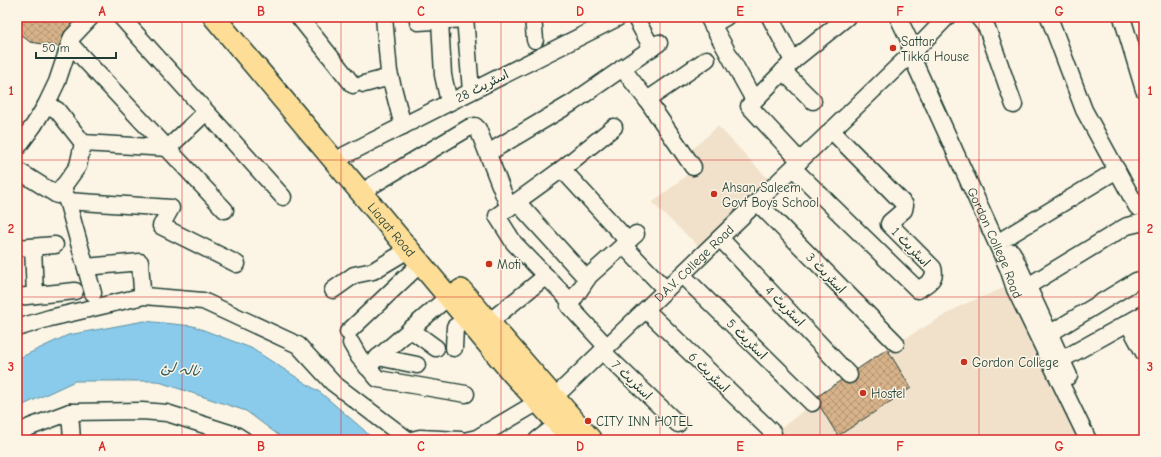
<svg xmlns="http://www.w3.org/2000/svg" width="1161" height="457" font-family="'Comic Neue','Playpen Sans Arabic',sans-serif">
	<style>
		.built { fill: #f1e1ca }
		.water { fill: #8acaeb; stroke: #5f92a2 }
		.building { fill: url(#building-cross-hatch); stroke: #1f3d34 }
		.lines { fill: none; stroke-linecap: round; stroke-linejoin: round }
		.minor-casing { stroke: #1f3d34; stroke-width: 19 }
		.major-casing { stroke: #1f3d34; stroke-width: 24 }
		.minor { stroke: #fcf5e5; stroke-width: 16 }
		.major { stroke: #fede96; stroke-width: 21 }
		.grid { fill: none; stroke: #d62828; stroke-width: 1; stroke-opacity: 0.55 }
		.poi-dot { fill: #c8321e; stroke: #fcf5e5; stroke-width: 1.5 }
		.labels { text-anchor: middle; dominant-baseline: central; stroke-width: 3; stroke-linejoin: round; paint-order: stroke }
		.poi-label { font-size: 13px; fill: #1f3d34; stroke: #fcf5e5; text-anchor: start }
		.street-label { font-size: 13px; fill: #1f3d34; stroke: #fcf5e5 }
		.water-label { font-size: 14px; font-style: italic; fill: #345959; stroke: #fcf5e5 }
		.neatline { fill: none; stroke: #d62828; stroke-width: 1.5 }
		.grid-label { font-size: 13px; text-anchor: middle; font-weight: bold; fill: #d62828 }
	</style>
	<defs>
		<pattern id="building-cross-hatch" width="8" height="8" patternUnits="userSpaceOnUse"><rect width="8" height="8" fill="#d8b38a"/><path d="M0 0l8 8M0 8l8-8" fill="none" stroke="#af9372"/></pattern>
	</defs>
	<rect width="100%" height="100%" fill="#fcf5e5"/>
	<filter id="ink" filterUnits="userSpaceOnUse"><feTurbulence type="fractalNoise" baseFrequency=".025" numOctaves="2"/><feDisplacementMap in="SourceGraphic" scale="8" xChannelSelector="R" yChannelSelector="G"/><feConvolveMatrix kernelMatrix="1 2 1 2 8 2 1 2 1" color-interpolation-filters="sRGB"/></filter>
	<g filter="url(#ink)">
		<g class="built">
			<polygon points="718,126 775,186 706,253 652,203 693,170 685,156"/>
			<polygon points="1021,281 1097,440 766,440 849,375 887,349 962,305"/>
		</g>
		<polygon class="water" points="144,321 193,326 251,348 321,393 364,430 373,440 285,440 246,411 156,381 75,381 17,408 17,359 68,335"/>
		<g class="building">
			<polygon points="17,17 85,17 62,47 30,42 17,32"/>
			<polygon points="887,349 911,388 838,436 815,398"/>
		</g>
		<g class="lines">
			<g class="minor-casing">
				<g id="minor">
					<polyline points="121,17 283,197"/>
					<polyline points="299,17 353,85"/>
					<polyline points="384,17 389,72 403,126"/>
					<polyline points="418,17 418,22 466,19"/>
					<polyline points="465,17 471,91"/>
					<polyline points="533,17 535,40"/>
					<polyline points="635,17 652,48"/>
					<polyline points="708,17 754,100"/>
					<polyline points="770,17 793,61"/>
					<polyline points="898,17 910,42 919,46"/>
					<polyline points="978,17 987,28 1014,105"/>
					<polyline points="1049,17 1084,110 1137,207"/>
					<polyline points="1122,17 1144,90"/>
					<polyline points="440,21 443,75 449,102"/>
					<polyline points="712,25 726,17"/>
					<path id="s1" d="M 910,43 L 910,53 L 1008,268 L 1015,289 L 1088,440"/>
					<polyline points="70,44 225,210"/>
					<polyline points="622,68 647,100 693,167"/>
					<polyline points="783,71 813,101"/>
					<polyline points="364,84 390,77"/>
					<polyline points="647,100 707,59"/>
					<polyline points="46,105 57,110 83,143 168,148 206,112"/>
					<polyline points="17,148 34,125 46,105 57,82 72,37 91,17"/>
					<polyline points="488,153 572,103 659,43"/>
					<polyline points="345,155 619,17"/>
					<polyline points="800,161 749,106 795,59 847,17"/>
					<path d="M 793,168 L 918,290 C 926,284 937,280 933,268 L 889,224 L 890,222 L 904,210 L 905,205 L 831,130"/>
					<polyline points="562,169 628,241"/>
					<polyline points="17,170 57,195 78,166 83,143"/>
					<polyline points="63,186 93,293"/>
					<polyline points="371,186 470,127 475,126 478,129 509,208"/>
					<polyline points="67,201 171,208 161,226 237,264"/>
					<polyline points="517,202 587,279"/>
					<polyline points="757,202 896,343"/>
					<polyline points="720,238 849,375"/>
					<polyline points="1005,238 1117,170"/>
					<polyline points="623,245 666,290"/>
					<polyline points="33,247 35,295"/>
					<polyline points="17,248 55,245"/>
					<polyline points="1012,252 1069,376"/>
					<polyline points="86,267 140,262 142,290"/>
					<polyline points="682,275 812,403"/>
					<polyline points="1028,286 1120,230 1127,226 1144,222"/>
					<polyline points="333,290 354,275 373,271 408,250"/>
					<polyline points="17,297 75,291"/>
					<polyline points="571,302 514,243 497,216 562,169 614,127"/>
					<polyline points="646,310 773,433"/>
					<polyline points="489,322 546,276"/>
					<polyline points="1128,323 1144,353"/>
					<polyline points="17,328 50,318 144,296 203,301 298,345 333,383 408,440"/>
					<polyline points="410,329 436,348"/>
					<polyline points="348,332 420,264"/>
					<polyline points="1049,334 1136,281 1144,279"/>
					<polyline points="351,343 359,357 378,379 466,394"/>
					<polyline points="607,347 569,306 589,276 636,234"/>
					<polyline points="454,348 455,327 467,320"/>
					<polyline points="602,351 678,424"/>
					<polyline points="378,357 417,365"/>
					<polyline points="1061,360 1144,314"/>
					<polyline points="367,367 448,297"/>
					<polyline points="70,412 72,440"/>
					<polyline points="17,434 30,427 70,412 142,411 167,413 236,435 244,440"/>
					<polyline points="412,440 420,438 461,440"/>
					<path id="s2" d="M 468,440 L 477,438 L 538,402 L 552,397 L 564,388 L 919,46 L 947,17"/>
					<polyline points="537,440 558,424"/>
				</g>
			</g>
			<g class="major-casing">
				<g id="major">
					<path id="s3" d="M 214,17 L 513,374 L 573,440"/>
					<polyline points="461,290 591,440"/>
				</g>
			</g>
			<use href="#minor" class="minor"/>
			<use href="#major" class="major"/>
		</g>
	</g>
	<path class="grid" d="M 182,17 L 182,440M 341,17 L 341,440M 501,17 L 501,440M 660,17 L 660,440M 820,17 L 820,440M 979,17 L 979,440M 17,160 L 1144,160M 17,297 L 1144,297"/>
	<g class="poi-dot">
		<circle cx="893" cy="48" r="4"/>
		<circle cx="714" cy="194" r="4"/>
		<circle cx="489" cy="264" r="4"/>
		<circle cx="964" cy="362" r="4"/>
		<circle cx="863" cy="393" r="4"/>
		<circle cx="588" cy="421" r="4"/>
	</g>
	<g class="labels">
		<g class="poi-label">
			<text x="901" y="41">Sattar<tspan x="901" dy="15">Tikka House</tspan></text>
			<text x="722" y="187">Ahsan Saleem<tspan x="722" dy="15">Govt Boys School</tspan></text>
			<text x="497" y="264">Moti</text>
			<text x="972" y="362">Gordon College</text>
			<text x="871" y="393">Hostel</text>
			<text x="596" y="421">CITY INN HOTEL</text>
		</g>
		<g class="street-label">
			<text transform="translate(482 86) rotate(-27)">اسٹریٹ 28</text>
			<text stroke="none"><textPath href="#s3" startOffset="277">Liaqat Road</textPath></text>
			<text stroke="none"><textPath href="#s1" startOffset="218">Gordon College Road</textPath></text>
			<text transform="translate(911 247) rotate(46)">اسٹریٹ 1</text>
			<text stroke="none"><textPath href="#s2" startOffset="290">D.A.V. College Road</textPath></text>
			<text transform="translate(826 273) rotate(46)">اسٹریٹ 3</text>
			<text transform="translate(785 306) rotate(46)">اسٹریٹ 4</text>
			<text transform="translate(747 339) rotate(45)">اسٹریٹ 5</text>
			<text transform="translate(709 372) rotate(44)">اسٹریٹ 6</text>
			<text transform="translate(632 380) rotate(44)">اسٹریٹ 7</text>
		</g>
		<g class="water-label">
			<text transform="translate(181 369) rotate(8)">نالہ لئ</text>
		</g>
	</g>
	<rect width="1161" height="457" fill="none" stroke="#fcf5e5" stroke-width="44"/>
	<path d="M36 52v6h80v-6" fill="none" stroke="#1f3d34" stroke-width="2"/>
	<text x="42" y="52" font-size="12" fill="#1f3d34" stroke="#fcf5e5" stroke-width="3" paint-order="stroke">50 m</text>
	<rect x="22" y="22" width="1117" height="413" class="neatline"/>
	<g class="grid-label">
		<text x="102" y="16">A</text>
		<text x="261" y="16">B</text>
		<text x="421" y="16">C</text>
		<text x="580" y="16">D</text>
		<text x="740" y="16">E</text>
		<text x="900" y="16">F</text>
		<text x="1059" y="16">G</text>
		<text x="11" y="95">1</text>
		<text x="1150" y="95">1</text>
		<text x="11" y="233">2</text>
		<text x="1150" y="233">2</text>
		<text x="11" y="371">3</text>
		<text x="1150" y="371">3</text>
		<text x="102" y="451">A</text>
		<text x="261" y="451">B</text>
		<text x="421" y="451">C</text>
		<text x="580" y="451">D</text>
		<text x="740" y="451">E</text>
		<text x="900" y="451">F</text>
		<text x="1059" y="451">G</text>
	</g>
</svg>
